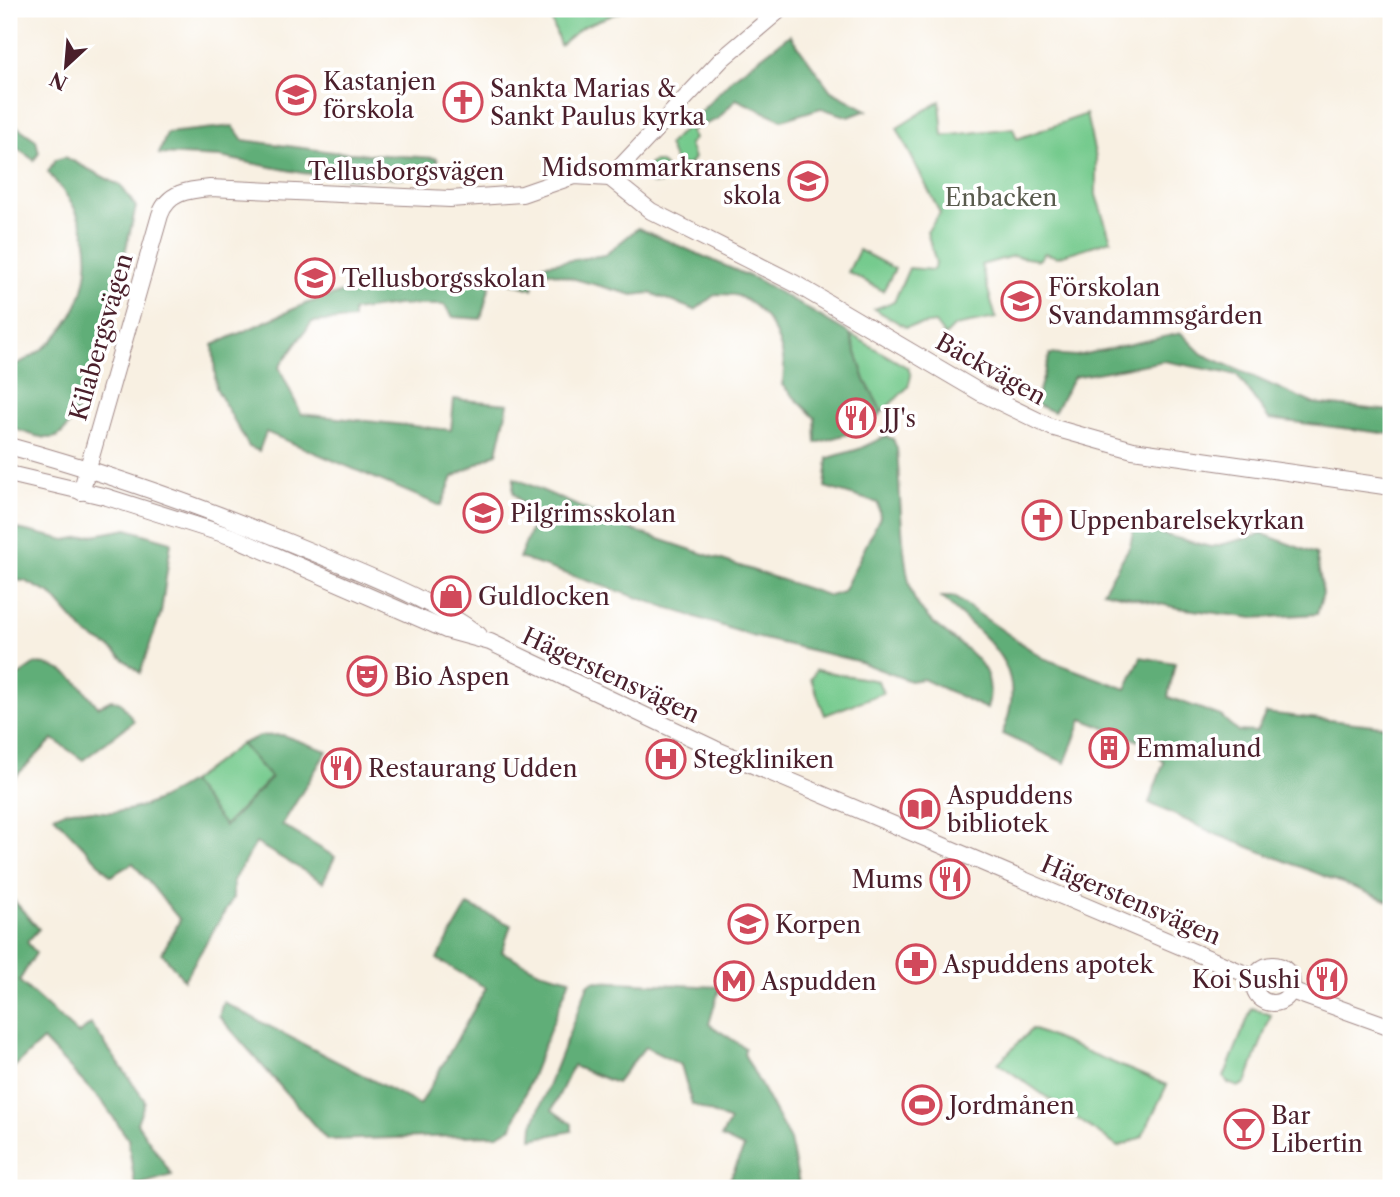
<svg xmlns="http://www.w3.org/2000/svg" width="1400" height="1197" font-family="'Libre Caslon Text',serif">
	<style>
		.green { fill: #75ca8d; stroke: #60745c; stroke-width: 2 }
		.forest { fill: #60ae78; stroke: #556652; stroke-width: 2 }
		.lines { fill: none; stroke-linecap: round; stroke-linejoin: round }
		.minor-casing { stroke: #a18886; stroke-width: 18 }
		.minor { stroke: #fff; stroke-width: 16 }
		.labels { text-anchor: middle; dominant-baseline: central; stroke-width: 7; stroke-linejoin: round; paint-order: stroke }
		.poi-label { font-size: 24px; fill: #4a1f2b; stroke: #fff; text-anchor: start }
		.street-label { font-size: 24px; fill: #4a1f2b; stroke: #fff }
		.park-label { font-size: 24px; fill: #595b4d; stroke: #fff }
	</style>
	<rect width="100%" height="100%" fill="#fff"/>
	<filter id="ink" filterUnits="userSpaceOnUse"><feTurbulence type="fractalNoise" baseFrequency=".0143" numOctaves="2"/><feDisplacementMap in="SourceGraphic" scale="14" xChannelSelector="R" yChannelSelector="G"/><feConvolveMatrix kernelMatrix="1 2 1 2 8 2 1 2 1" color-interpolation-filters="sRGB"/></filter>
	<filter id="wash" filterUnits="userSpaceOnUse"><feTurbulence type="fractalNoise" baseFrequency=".00686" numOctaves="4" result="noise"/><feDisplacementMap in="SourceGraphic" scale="28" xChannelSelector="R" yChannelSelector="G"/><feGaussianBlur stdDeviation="1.57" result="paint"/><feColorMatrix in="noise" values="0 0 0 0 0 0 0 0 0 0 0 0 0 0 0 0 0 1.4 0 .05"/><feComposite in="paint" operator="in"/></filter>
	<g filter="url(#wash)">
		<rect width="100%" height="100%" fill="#f8f0e2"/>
		<g class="green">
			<polygon points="548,9 627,9 582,27 560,45"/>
			<polygon points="940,101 943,136 1013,128 1017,139 1086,114 1096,158 1096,195 1111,240 1057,257 1045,253 1039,260 1013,256 981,265 996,318 955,326 945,336 935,323 906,327 874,309 894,302 909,268 933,270 936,263 927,232 940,213 897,128"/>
			<polygon points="688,125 694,139 689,144 694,158 688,166 675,162 668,145"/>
			<circle cx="656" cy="173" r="11"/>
			<polygon points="859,250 895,269 883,291 848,272"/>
			<polygon points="850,334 908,368 911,376 908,387 882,412 865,380"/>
			<polygon points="816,670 878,681 883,693 825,715 811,679"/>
			<polygon points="241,744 271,778 224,826 190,782"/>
			<polygon points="1252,1008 1271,1015 1246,1083 1238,1087 1228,1083 1224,1077"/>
			<polygon points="1032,1029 1167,1085 1142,1137 1118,1147 998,1063"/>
		</g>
		<g class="forest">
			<polygon points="790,35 831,91 867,110 849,117 821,108 782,120 736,99 718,119 691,130 688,125 733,78"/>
			<polygon points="9,121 36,140 39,153 34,160 9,143"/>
			<polygon points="233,126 243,140 333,152 437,158 439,171 432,177 353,178 302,173 220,157 159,154 167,133"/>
			<path d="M 65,157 L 121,186 L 136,207 C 126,246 89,424 56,437 C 44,441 21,431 9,427 L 9,367 C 72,346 107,272 76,211 C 69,196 58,185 48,172 L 55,160 Z"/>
			<path d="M 638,228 L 758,280 L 850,334 L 865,380 L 882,412 L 865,429 L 816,443 L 815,418 L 782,385 C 790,353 771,310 738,296 C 732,294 723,294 716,294 L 695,310 L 650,293 L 633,295 L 538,269 L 532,289 L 492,277 L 481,319 L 453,317 L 444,305 L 397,305 L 353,311 L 353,319 L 312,322 L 279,367 L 301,414 L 451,430 L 454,399 L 508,404 L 497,453 L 453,477 L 441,506 L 266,432 L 259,451 L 249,447 L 216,388 L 213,345 L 305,304 L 371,283 L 527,267 L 605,255 Z"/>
			<polygon points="1181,333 1202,354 1312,403 1391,411 1391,434 1269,419 1237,375 1164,361 1074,377 1054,412 1035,404 1050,354 1076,356"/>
			<path d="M 886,436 L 893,439 L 897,449 C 900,483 901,576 916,602 C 940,644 1004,651 987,709 L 923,679 L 910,681 L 857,661 L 755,637 L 519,558 L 535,520 L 513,492 L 514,478 L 635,531 L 830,596 L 843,592 L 880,517 L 878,503 L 825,487 L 828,458 L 859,449 Z"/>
			<polygon points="9,527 66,540 127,529 171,542 161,613 140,673 108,646 86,634 51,594 25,581 9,580"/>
			<polygon points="1134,527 1211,547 1263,534 1316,554 1323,593 1317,614 1253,618 1178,608 1103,591 1130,546"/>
			<path d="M 941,597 L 954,597 L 1043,658 L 1126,689 L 1141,657 L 1175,663 L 1168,697 L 1221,716 L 1237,731 L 1256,732 L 1266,713 L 1391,727 L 1391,902 L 1218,835 L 1149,803 L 1164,762 L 1144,743 L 1082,719 L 1065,763 L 1002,734 C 1032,666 987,640 941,597 Z"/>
			<path d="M 35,664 C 66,664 81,685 98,707 L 111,700 L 120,702 L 134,721 L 83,760 L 53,739 L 9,783 L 9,682 Z"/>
			<path d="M 282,735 L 327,751 L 282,825 L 335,857 L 323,882 L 256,843 L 233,881 L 233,898 L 184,980 L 162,953 L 180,920 L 133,863 L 111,876 L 54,816 C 78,803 88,814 113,812 C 143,810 164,798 190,782 L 225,826 L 271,778 L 241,744 L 260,736 Z"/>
			<polygon points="9,895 39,929 27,942 36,953 19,981 78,1034 91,1024 145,1101 137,1123 172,1175 135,1186 128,1139 104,1104 43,1040 12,1069 9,1076"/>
			<polygon points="468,905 511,925 502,952 539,971 570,979 512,1127 498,1135 327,1140 219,1016 223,1002 420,1105 486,988 437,959"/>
			<polygon points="593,981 720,987 709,1024 745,1048 744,1054 790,1140 800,1188 726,1188 744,1148 721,1137 730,1121 692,1104 681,1065 645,1047 616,1083 573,1066 552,1110 572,1124 572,1131 532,1139 533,1125 588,985"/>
		</g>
	</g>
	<g filter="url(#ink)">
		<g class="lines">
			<g class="minor-casing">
				<g id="minor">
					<polyline points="610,178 651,211 794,283 981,393 1051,427 1133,450 1391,487"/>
					<polyline points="610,178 722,59 781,9"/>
					<path d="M 9,446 C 116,475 219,513 322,556 C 376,579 432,600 479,635"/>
					<polyline points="9,474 107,497 233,537 446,630 490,642 715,749 1255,978"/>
					<path d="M 81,492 L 160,215 C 168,192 188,190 210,188 L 450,199 L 522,194 L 574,176 L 610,178"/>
					<circle cx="1273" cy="984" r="19"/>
					<polyline points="1291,991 1391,1027"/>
				</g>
			</g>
			<use href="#minor" class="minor"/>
		</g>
	</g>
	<defs>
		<g id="school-ring" transform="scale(2.0125)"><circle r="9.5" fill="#fff" stroke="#d1495b" stroke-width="1.5"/><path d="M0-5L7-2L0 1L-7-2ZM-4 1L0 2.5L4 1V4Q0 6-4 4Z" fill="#d1495b"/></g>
		<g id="church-ring" transform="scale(2.0125)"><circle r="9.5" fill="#fff" stroke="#d1495b" stroke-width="1.5"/><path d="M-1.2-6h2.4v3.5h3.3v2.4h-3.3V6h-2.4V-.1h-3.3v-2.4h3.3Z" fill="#d1495b"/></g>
		<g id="restaurant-ring" transform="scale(2.0125)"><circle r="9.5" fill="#fff" stroke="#d1495b" stroke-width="1.5"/><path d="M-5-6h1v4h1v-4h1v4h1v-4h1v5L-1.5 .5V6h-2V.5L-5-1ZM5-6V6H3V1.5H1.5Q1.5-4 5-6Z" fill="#d1495b"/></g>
		<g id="shop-ring" transform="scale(2.0125)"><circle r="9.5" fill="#fff" stroke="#d1495b" stroke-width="1.5"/><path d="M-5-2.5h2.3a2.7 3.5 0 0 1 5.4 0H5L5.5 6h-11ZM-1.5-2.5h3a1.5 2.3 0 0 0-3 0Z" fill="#d1495b"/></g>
		<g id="theatre-ring" transform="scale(2.0125)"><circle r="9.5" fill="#fff" stroke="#d1495b" stroke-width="1.5"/><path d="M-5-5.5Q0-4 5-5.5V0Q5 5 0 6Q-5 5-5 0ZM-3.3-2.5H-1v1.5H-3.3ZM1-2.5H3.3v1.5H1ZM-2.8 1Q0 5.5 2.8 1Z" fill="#d1495b"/></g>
		<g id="building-ring" transform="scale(2.0125)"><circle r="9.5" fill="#fff" stroke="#d1495b" stroke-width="1.5"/><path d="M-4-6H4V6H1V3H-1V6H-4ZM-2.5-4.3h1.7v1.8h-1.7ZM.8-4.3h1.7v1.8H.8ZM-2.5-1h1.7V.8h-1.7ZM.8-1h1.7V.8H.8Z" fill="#d1495b"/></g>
		<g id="hospital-ring" transform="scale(2.0125)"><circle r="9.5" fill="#fff" stroke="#d1495b" stroke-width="1.5"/><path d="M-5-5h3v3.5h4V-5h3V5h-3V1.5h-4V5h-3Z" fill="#d1495b"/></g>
		<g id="library-ring" transform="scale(2.0125)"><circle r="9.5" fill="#fff" stroke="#d1495b" stroke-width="1.5"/><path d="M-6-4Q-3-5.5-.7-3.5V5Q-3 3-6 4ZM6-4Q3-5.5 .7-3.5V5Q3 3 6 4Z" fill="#d1495b"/></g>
		<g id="pharmacy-ring" transform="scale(2.0125)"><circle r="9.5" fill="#fff" stroke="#d1495b" stroke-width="1.5"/><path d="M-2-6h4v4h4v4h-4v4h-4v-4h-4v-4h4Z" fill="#d1495b"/></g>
		<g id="metro-ring" transform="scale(2.0125)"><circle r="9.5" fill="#fff" stroke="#d1495b" stroke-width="1.5"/><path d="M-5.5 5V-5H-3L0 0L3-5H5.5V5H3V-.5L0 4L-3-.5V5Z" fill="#d1495b"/></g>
		<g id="stadium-ring" transform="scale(2.0125)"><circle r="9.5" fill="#fff" stroke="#d1495b" stroke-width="1.5"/><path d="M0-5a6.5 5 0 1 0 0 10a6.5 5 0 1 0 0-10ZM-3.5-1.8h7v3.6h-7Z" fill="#d1495b"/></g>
		<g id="bar-ring" transform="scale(2.0125)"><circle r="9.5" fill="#fff" stroke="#d1495b" stroke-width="1.5"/><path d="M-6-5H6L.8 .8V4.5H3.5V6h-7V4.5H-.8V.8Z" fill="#d1495b"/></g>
	</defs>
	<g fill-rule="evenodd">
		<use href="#school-ring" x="296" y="95"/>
		<use href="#church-ring" x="463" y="102"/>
		<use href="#school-ring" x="808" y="181"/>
		<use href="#school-ring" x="315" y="278"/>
		<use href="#school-ring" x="1021" y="301"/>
		<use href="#restaurant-ring" x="856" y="418"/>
		<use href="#school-ring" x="483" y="513"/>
		<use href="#church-ring" x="1042" y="520"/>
		<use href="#shop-ring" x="451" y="596"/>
		<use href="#theatre-ring" x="367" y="676"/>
		<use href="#building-ring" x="1109" y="748"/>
		<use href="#hospital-ring" x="666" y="759"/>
		<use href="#restaurant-ring" x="341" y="768"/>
		<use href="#library-ring" x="920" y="809"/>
		<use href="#restaurant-ring" x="950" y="879"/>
		<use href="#school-ring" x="748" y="924"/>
		<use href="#pharmacy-ring" x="916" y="964"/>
		<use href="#restaurant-ring" x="1327" y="979"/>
		<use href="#metro-ring" x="734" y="981"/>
		<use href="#stadium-ring" x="922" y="1105"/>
		<use href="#bar-ring" x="1244" y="1129"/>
	</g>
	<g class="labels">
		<g class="poi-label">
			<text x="323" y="81">Kastanjen<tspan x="323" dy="28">förskola</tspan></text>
			<text x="490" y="88">Sankta Marias &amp;<tspan x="490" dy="28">Sankt Paulus kyrka</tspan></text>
			<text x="781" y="167" text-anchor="end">Midsommarkransens<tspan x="781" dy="28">skola</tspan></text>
			<text x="342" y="278">Tellusborgsskolan</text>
			<text x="1048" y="287">Förskolan<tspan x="1048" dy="28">Svandammsgården</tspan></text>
			<text x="883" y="418">JJ's</text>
			<text x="510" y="513">Pilgrimsskolan</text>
			<text x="1069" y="520">Uppenbarelsekyrkan</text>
			<text x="478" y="596">Guldlocken</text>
			<text x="394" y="676">Bio Aspen</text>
			<text x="1136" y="748">Emmalund</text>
			<text x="693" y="759">Stegkliniken</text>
			<text x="368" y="768">Restaurang Udden</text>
			<text x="947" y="795">Aspuddens<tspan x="947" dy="28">bibliotek</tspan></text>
			<text x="923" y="879" text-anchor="end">Mums</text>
			<text x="775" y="924">Korpen</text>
			<text x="943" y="964">Aspuddens apotek</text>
			<text x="1300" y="979" text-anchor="end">Koi Sushi</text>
			<text x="761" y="981">Aspudden</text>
			<text x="949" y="1105">Jordmånen</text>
			<text x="1271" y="1115">Bar<tspan x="1271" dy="28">Libertin</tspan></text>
		</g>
		<g class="street-label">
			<text x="406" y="171">Tellusborgsvägen</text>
			<text transform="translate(101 337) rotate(-74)">Kilabergsvägen</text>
			<text transform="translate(991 369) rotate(29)">Bäckvägen</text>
			<text transform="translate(611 675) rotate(25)">Hägerstensvägen</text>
			<text transform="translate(1131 900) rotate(23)">Hägerstensvägen</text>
		</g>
		<g class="park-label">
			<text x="1001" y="197">Enbacken</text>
		</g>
	</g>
	<rect width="1400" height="1197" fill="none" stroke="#fff" stroke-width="35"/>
	<g transform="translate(66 66) rotate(206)" stroke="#ffffff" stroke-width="5" paint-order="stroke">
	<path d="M0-5L12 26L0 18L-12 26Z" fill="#4a1f2b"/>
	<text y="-10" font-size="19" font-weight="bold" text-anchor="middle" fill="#4a1f2b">N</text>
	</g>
</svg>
